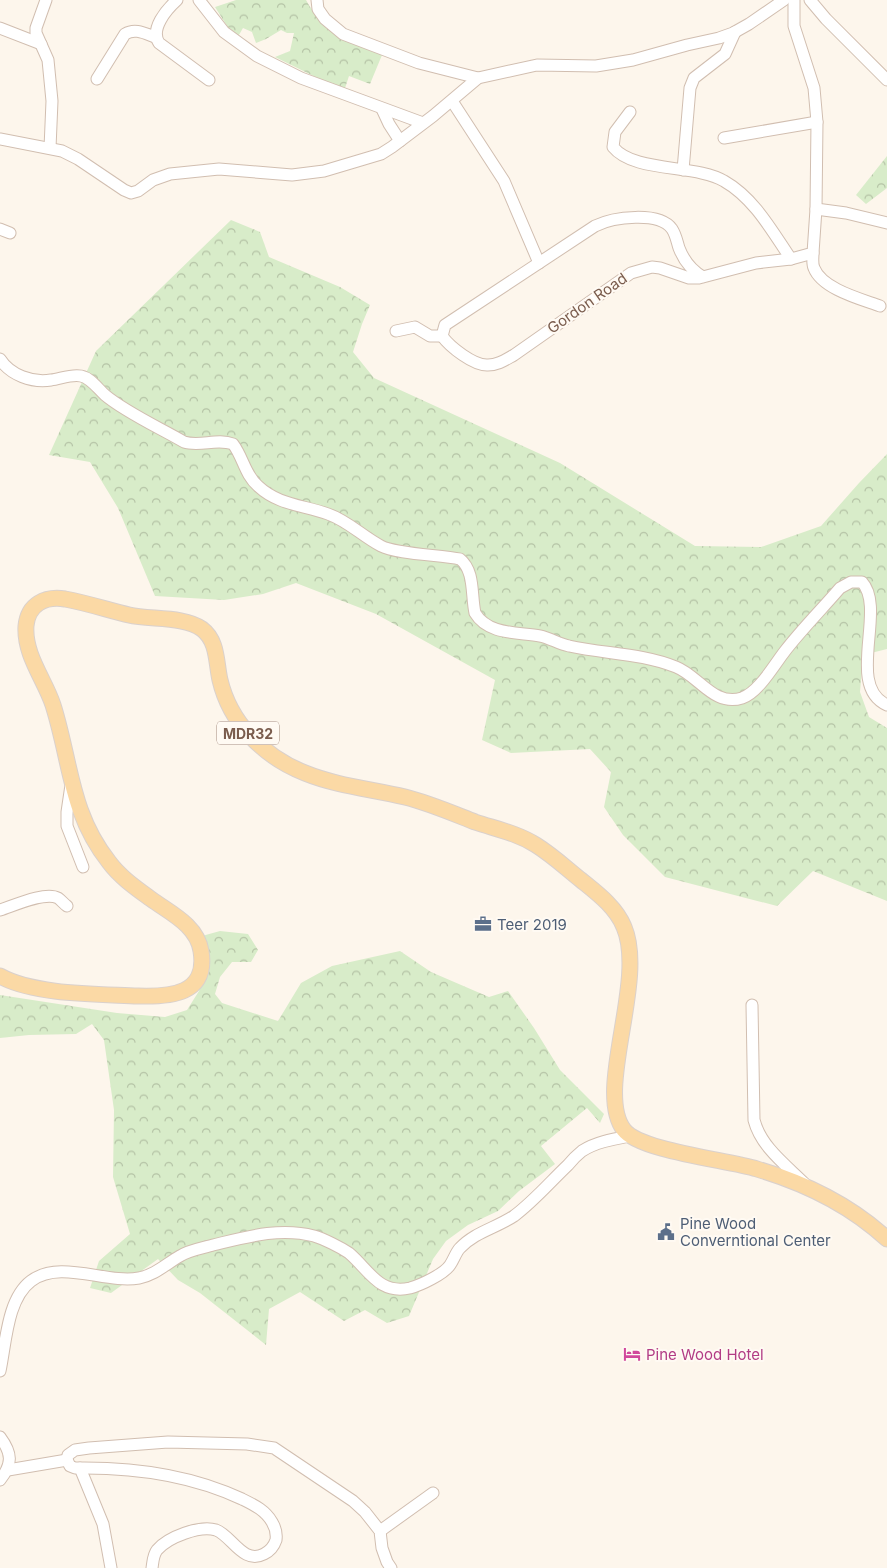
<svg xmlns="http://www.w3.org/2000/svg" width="887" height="1568" font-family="Inter,sans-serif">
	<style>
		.forest { fill: url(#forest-crowns) }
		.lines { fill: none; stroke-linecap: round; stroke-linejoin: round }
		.minor-casing { stroke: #d1beb0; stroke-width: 13 }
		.major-casing { stroke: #dad1cd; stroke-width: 17 }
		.minor { stroke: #fff; stroke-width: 11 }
		.major { stroke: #fbd9a5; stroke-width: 15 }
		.labels { text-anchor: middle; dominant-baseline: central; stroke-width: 4; stroke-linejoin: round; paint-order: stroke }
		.shield { fill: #fffaf3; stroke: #a28b7f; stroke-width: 1 }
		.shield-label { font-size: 14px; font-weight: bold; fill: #7a5c4d }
		.street-label { font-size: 15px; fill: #7a5c4d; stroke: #fffaf3 }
		.service-label { font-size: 15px; fill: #4e5e75; stroke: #fffaf3; text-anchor: start }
		.hotel-label { font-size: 15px; fill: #b23c85; stroke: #fffaf3; text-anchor: start }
	</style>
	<defs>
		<pattern id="forest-crowns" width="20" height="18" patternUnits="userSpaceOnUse" patternTransform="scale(1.25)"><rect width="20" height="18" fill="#d8ecc9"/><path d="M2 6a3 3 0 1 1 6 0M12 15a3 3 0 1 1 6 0" fill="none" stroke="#b4c2a5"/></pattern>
	</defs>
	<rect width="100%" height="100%" fill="#fdf6ec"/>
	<g class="forest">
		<polygon points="236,0 306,0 310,7 331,31 382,55 370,84 349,76 344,91 275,57 290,51 294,33 287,33 281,30 266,39 256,43 252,32 243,28 236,40 215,7"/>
		<polygon points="887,156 887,188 866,204 856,195"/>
		<polygon points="231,220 260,232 269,257 340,287 370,305 362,324 353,352 374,378 560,463 695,546 761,547 821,526 859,483 887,454 887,649 863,655 860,692 869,717 887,728 887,901 813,871 777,906 665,877 623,835 604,807 611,772 590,749 511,753 482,740 495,680 376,614 296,583 263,594 224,600 155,596 118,508 90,462 49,455 96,351"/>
		<polygon points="220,931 248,934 258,950 251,962 232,962 220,977 215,994 222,1003 278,1021 301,983 332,966 400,951 431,972 489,997 508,991 534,1028 560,1070 604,1114 600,1123 587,1108 541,1146 555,1164 519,1191 498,1211 468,1225 446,1241 433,1259 409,1316 387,1323 365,1310 344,1321 300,1292 269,1309 266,1345 200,1293 178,1280 158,1259 111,1293 90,1288 99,1261 130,1234 113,1177 114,1110 104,1040 92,1024 76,1034 29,1035 0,1038 0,995 117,1013 165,1017 187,1010 199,991 206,971 202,936"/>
	</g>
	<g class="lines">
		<g class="minor-casing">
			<g id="minor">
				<polyline points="46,0 36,28 36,33 48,60 52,101 50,148"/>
				<path d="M 177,0 C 166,10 150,29 159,43 L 209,80"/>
				<polyline points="199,0 224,32 257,56 301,78 423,123"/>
				<polyline points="317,0 318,9 325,19 343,34 419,63 478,78"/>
				<polyline points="810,0 826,19 887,80"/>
				<polyline points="0,28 41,44"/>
				<path d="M 97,79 L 125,34 C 135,28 144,33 155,37"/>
				<polyline points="452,101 504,181 539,263"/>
				<polyline points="382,109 389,124 400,141"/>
				<path d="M 630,112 L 615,132 L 613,147 C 634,173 696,164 724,181 C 754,198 772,231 791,259"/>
				<polyline points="724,138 817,122"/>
				<polyline points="0,139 62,151 78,159 124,190 131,193 138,191 153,180 170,174 219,169 292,175 324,171 381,154 392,147 433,116 478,78 537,65 596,66 633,60 687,45 719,38 733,33 749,24 784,0"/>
				<polyline points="683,170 690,88 694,78 725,54 735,32"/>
				<polyline points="816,209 846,213 887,223"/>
				<polyline points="0,229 10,233"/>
				<path d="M 813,253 C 813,257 812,264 814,268 C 822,289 861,299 880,306"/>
				<path d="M 703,277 C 691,270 684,261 679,248 C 677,242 676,235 672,229 C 659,211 613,217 595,226 L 445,325 L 442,336 C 450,347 474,366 488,365 C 498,365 505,360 514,355 L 631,273 L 652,267 L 660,268 L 689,278 L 699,278 L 756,263 L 791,259 L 813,253 L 816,209 L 817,122 L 814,88 L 794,26 L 794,0"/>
				<polyline points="396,331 415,327 430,336 442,336"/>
				<path d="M 0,359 C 10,375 32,383 51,380 C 60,379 71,374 81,376 C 91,378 98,389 105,395 C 125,412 160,428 184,442 C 200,447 217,438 233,444 C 243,457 245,475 258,486 C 278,505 303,505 328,514 C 348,521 362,536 381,546 C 396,554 441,555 460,559 C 475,571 471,595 475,613 C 488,635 518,632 540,636 C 550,638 559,644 569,646 C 604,654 642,653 676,667 C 699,676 714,707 742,698 C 759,692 774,665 785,651 C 802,629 822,609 840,588 L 851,582 L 862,582 C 887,609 845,686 887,705"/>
				<polyline points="71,785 67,812 67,826 83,867"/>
				<path d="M 0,910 C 13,906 45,891 58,898 C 61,900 64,904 67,906"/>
				<path d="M 752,1005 L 754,1120 C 761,1147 786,1165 805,1184"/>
				<path d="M 0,1371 C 6,1343 7,1299 31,1281 C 60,1259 106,1284 139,1278 C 155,1275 166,1264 180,1256 C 189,1250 203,1248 213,1245 C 246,1237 280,1227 314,1236 C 324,1239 340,1247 349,1253 C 369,1270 379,1295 410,1288 C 421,1285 444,1274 450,1265 C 454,1259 456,1252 460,1248 C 475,1232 496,1228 514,1216 C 534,1201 550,1182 568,1165 C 572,1160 577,1155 582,1151 C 596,1142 614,1139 630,1136"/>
				<path d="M 0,1437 C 12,1453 13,1464 0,1480"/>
				<polyline points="80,1468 103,1524 111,1568"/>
				<polyline points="8,1470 67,1460"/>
				<polyline points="380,1531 433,1493"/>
				<path d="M 152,1568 C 153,1562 153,1555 157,1550 C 168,1537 200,1525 216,1530 C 232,1536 243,1565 264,1554 C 270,1551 274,1546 276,1540 C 277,1533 275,1527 272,1522 C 265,1510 254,1505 242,1499 C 191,1475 131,1467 75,1468 L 70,1466 L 67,1460 L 68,1455 L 75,1450 L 89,1448 L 168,1442 L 247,1444 L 274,1448 L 353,1501 L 365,1512 L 380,1531 L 382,1548 L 387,1562 L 391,1568"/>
			</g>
		</g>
		<g class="major-casing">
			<path id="major" d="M 0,976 C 34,995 98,994 138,996 C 170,997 208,995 201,951 C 197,925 170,913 151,899 C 136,888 120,877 109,862 C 70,813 71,762 53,705 C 45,680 24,655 26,626 C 28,604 45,596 65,599 C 87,603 108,610 129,615 C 150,620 184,616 202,629 C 218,641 216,663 220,680 C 230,723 264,757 305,773 C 337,786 372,789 405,797 C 429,803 452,813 475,822 C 496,829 517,833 536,845 C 552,855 566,868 581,880 C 597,893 616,907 624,927 C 647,981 594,1091 624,1130 C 640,1151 728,1160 757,1169 C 805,1183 850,1205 887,1239"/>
		</g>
		<use href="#minor" class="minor"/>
		<use href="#major" class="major"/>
	</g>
	<defs>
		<g id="office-bare" transform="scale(1.35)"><path d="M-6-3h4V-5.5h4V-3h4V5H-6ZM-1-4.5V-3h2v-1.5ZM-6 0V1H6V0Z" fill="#5c6f8a" stroke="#fffaf3" stroke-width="2.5" paint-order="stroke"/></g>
		<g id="civic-bare" transform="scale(1.35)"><path d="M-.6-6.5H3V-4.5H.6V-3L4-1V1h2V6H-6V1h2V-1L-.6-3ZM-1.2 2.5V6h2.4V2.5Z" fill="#5c6f8a" stroke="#fffaf3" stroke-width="2.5" paint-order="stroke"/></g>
		<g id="hotel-bare" transform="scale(1.35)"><path d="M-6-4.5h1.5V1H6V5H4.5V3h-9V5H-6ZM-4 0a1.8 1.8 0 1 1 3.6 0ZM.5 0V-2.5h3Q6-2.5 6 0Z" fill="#d1479c" stroke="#fffaf3" stroke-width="2.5" paint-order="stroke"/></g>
	</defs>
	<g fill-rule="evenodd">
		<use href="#office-bare" x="483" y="924"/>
		<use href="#civic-bare" x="666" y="1232"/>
		<use href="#hotel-bare" x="632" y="1354"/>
	</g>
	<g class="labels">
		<rect class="shield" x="217" y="721.5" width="62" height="23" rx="4"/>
		<g class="shield-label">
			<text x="248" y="733">MDR32</text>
		</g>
		<g class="street-label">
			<text transform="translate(587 303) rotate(-35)">Gordon Road</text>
		</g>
		<g class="service-label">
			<text x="497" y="924">Teer 2019</text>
			<text x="680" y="1223">Pine Wood<tspan x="680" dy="17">Converntional Center</tspan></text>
		</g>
		<g class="hotel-label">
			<text x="646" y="1354">Pine Wood Hotel</text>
		</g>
	</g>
</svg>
